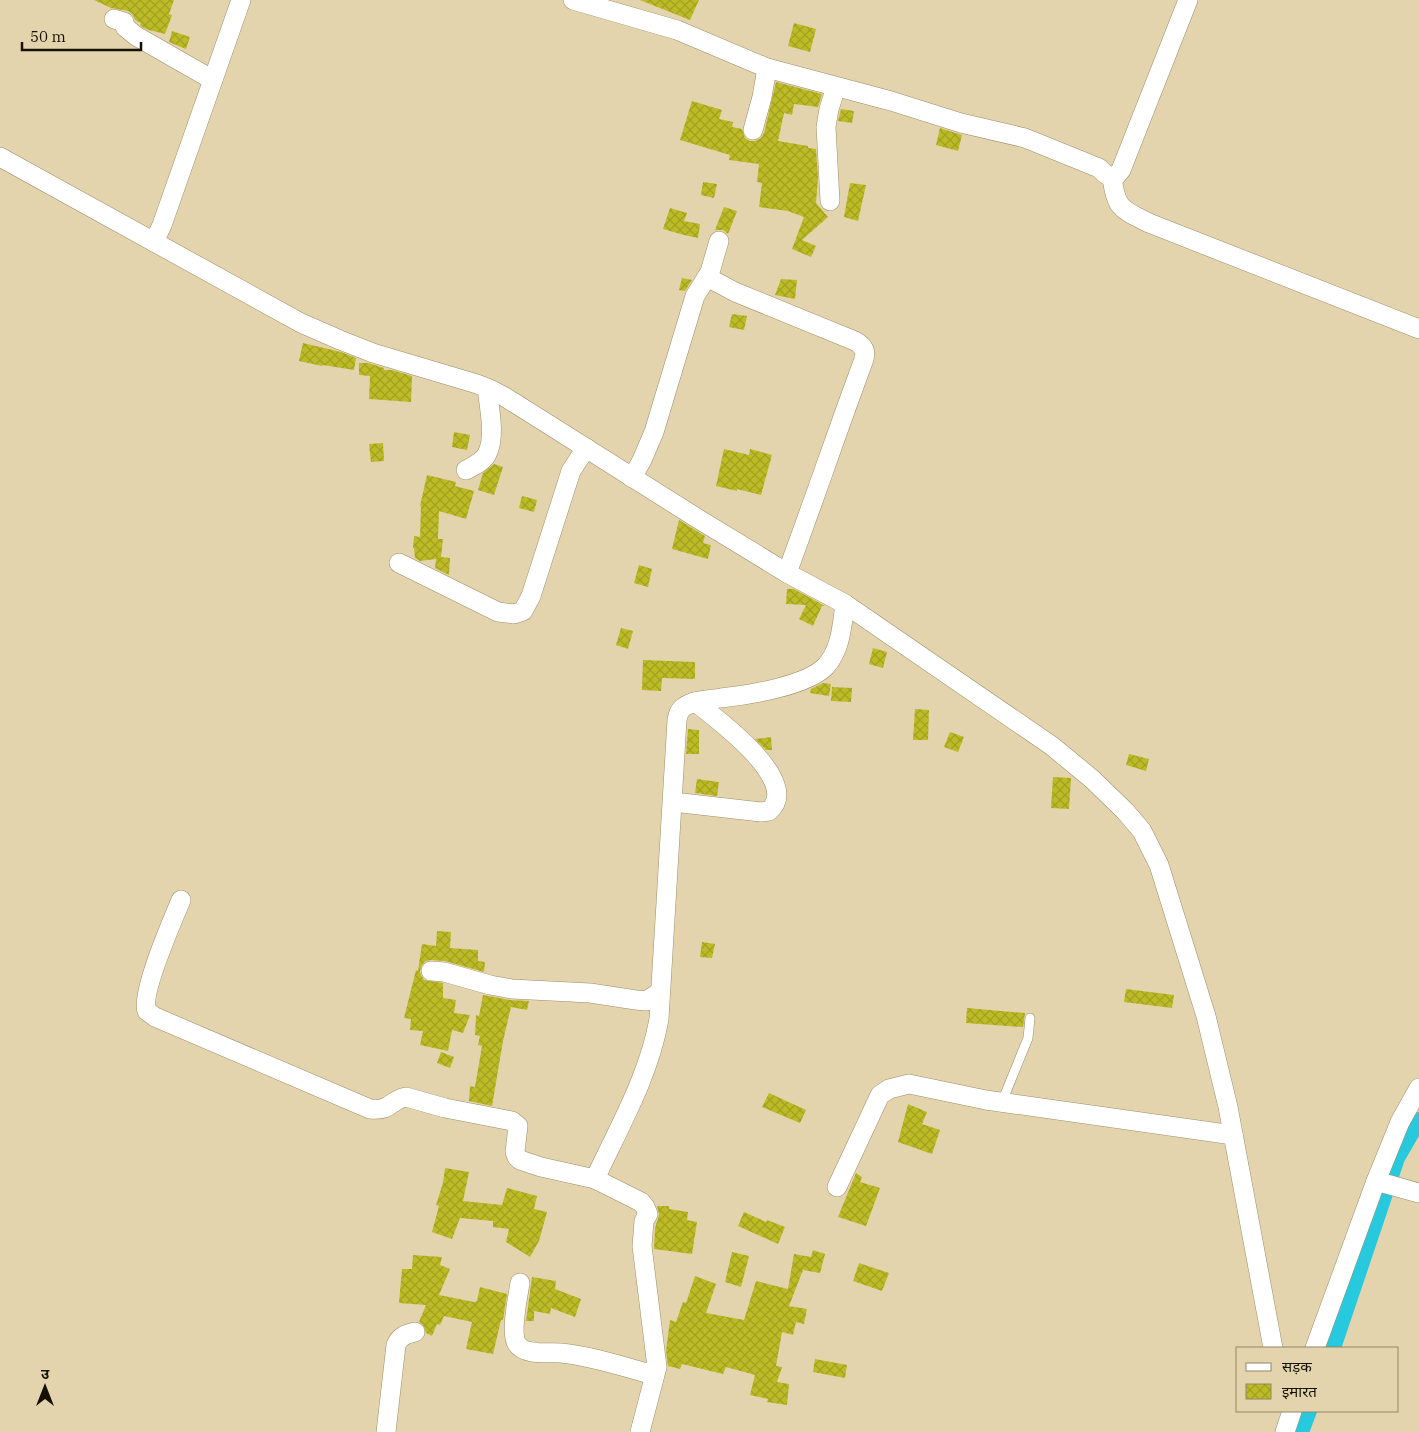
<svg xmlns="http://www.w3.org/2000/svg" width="1419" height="1432" font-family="'IBM Plex Serif','Noto Sans Devanagari',serif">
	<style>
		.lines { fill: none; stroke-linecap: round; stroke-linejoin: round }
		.canal { stroke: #27c9de; stroke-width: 16 }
		.building { fill: url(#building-cross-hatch) }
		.service-casing { stroke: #9d8e69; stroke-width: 10 }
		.minor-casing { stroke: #9d8e69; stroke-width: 20 }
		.service { stroke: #fff; stroke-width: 9 }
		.minor { stroke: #fff; stroke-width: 19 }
	</style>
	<defs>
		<pattern id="building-cross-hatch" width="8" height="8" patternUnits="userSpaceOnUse" patternTransform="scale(1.25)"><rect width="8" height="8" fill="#bdbb25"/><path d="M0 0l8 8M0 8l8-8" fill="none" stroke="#a2a020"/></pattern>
	</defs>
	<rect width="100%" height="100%" fill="#e4d4ad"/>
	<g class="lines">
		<g class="canal">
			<polyline points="1333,1348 1397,1158 1419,1120"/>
			<polyline points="1301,1432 1309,1411"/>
		</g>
	</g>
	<g class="building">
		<polygon points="94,0 174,0 169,14 172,15 165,34 149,30 142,27 140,25 141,23 135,20 133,15 128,11 111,8"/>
		<polygon points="640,0 699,0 690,20"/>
		<polygon points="794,23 816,29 810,52 788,46"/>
		<polygon points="172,31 190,37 186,49 169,42"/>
		<polygon points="776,82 822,94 818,107 794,104 792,115 784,113 778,141 808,146 808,148 816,149 818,178 816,203 828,217 802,240 816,246 811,257 792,249 804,217 788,211 759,207 762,183 757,182 759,164 729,160 730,155 680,140 692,101 722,110 719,119 733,122 732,127 742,129 745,138 750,141 755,141 761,138 764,133"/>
		<polygon points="841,109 854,111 852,123 838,121"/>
		<polygon points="940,128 962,135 958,151 936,145"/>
		<polygon points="703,182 717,184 714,198 701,195"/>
		<polygon points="850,183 866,185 858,221 844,217"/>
		<polygon points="724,207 737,211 728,234 723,230 715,230"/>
		<polygon points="670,208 687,213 684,221 700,224 698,238 684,235 663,229"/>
		<polygon points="682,278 692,280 685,291 679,290"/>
		<polygon points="781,279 797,280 795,299 775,295"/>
		<polygon points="732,314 747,316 744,330 729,327"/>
		<polygon points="303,343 341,352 356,358 354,370 323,365 322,366 299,361"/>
		<polygon points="359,363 368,363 384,368 384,370 392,370 412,376 411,402 369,399 370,376 359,375"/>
		<polygon points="454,432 470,435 467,450 452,447"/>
		<polygon points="383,443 384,461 371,462 369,444"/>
		<polygon points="724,449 749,455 750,449 772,455 761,495 737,489 737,491 716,486"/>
		<polygon points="494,464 503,467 494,495 478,490 483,473"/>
		<polygon points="427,475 456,482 455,486 474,491 466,519 439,511 438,539 443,539 441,557 450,558 449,575 435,568 436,559 420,561 415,558 414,548 413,548 414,536 420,537 421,506 420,506"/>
		<polygon points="522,496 537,500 534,512 519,508"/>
		<polygon points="679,520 705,536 703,543 711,545 708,559 672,549"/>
		<polygon points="639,565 652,569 648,587 634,583"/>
		<polygon points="787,589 794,589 825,606 822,606 813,626 799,619 806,605 786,604"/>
		<polygon points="621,628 633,631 628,649 616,645"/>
		<polygon points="873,648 887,652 883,668 869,664"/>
		<polygon points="643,660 695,662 695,679 662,678 661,691 642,690"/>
		<polygon points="823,683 831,684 829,696 810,693 811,689"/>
		<polygon points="832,687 852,688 851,702 831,701"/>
		<polygon points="915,709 929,710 928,740 913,740"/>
		<polygon points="688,729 699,730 699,754 686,754"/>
		<polygon points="950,732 964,737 958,752 944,747"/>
		<polygon points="771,737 772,750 766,750 755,739"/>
		<polygon points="1129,754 1149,759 1146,771 1126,765"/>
		<polygon points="1053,777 1071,778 1069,809 1051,808"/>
		<polygon points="697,779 719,782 717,796 695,793"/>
		<polygon points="437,931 451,932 450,948 478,950 478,961 485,962 484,972 445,961 431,960 426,961 422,965 420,971 421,975 424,980 443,983 443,998 456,1000 454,1013 470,1015 463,1033 452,1030 448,1051 420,1045 423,1031 410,1030 411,1019 404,1018 416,970 418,971 422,944 436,946"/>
		<polygon points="702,942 715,944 712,958 700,957"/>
		<polygon points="1126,989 1174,995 1172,1008 1124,1002"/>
		<polygon points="483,995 510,1000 529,1001 527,1010 511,1007 503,1041 492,1106 469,1101 470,1086 475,1087 482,1046 478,1045 480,1036 475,1035 476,1015 479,1016"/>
		<polygon points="967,1008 1025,1013 1023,1027 966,1023"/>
		<polygon points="441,1052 454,1057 450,1068 437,1063"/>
		<polygon points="769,1093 806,1110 800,1123 762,1107"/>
		<polygon points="908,1104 927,1112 922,1124 940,1130 932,1154 898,1142"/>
		<polygon points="445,1168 469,1172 463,1201 502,1205 507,1188 537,1196 534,1209 547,1212 539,1241 530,1257 506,1242 509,1229 493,1227 493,1221 460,1218 452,1239 432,1232 439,1206 436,1205 443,1183"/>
		<polygon points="856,1173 862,1177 860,1182 880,1188 866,1226 838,1217"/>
		<polygon points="657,1206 669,1206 669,1209 688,1212 687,1220 697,1222 692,1254 654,1249 655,1228 659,1215"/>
		<polygon points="744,1212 766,1222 767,1220 785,1227 778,1244 738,1226"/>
		<polygon points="813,1250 825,1254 820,1273 803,1270 789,1306 807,1309 804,1324 796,1322 793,1335 782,1332 776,1366 782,1367 777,1382 789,1384 787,1405 767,1402 768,1399 750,1395 755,1375 726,1367 723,1374 682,1364 680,1369 668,1366 666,1351 670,1320 676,1322 683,1302 686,1303 695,1276 716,1284 706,1313 744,1320 756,1281 788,1289 794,1254 811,1257"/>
		<polygon points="732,1252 749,1256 741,1287 725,1282"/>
		<polygon points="413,1255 442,1257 440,1265 450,1269 439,1295 474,1302 477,1301 480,1287 507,1294 503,1320 501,1320 493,1354 466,1349 472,1322 444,1316 440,1325 437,1324 432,1336 426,1333 423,1325 419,1322 426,1305 399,1303 402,1269 412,1269"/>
		<polygon points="859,1263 889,1273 882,1291 853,1281"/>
		<polygon points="532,1277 556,1281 555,1289 581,1299 575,1317 551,1308 550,1314 534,1311 534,1321 526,1321"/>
		<polygon points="815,1359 847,1365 845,1378 813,1372"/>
	</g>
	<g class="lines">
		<g class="service-casing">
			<polyline id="service" points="1002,1102 1028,1038 1030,1018"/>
		</g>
		<g class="minor-casing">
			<g id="minor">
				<path d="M 573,0 L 677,30 L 767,68 L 891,101 L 961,123 L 1025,138 L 1099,168 C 1105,174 1107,177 1116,176 L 1121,170 L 1188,0"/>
				<polyline points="114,19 124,22 125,27 136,36 213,80"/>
				<polyline points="753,130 762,97 767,68"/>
				<polyline points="0,157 301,323 340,340 373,353 477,384 492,390 505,397 700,520 787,573 845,604 1052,746 1092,779 1125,811 1142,831 1159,865 1206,1016 1228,1107 1273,1348"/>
				<path d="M 1112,177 C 1116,209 1121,209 1149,223 L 1419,329"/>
				<polyline points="830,201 826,127 829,109 836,87"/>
				<polyline points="154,242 162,225 241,0"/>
				<path d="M 707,277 L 735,292 L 855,341 C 864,346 867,352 863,362 C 837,432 813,503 787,573"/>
				<path d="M 466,470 C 473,466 483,462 487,454 C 496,437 489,406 487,388"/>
				<polyline points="632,478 642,460 654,432 695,296 710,272 719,241"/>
				<polyline points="399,563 498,612 514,614 523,611 531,596 571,471 586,448"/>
				<path d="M 673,802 L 761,812 L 769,811 C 803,782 716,718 695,702"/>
				<path d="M 181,900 C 173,919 140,995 147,1011 L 155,1017 L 370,1109 C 392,1111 390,1100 406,1097 L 445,1108 L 512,1121 L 518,1126 L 515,1152 L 517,1157 L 520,1160 L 541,1167 L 595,1179 L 641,1202 L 645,1207 L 648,1214 L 644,1221 L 642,1246 L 657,1367 L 640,1432"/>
				<polyline points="431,971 444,972 490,985 512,989 590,993 636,1000 646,1001 660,992"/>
				<path d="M 595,1179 C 619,1127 649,1076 659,1019 L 677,720 C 678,715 679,710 684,707 C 693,700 709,700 721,698 C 748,695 807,686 826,666 C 841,649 842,625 845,604"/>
				<polyline points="1376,1181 1419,1193"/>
				<polyline points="837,1187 880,1095 889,1089 909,1084 986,1100 1233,1135"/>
				<path d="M 520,1283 C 518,1296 510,1333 517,1344 C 525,1356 548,1352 561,1353 C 592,1356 624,1367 654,1375"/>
				<polyline points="1315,1348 1376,1181 1400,1122 1419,1088"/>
				<path d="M 386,1432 L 396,1345 C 400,1336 406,1334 415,1332"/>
				<polyline points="1285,1432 1292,1411"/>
			</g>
		</g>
		<use href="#service" class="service"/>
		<use href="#minor" class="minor"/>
	</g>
	<rect x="1236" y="1347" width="162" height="65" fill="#e4d4ad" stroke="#928669"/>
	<rect x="1246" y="1363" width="25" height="8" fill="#ffffff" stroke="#928669"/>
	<text x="1282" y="1372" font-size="15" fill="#161104">सड़क</text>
	<rect x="1246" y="1384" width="25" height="15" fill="url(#building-cross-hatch)" stroke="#928669"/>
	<text x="1282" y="1397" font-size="15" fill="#161104">इमारत</text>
	<g transform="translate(45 1387)" stroke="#e4d4ad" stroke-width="4" paint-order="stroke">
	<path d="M0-4L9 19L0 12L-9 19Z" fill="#161104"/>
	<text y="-8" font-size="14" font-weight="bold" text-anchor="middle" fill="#161104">उ</text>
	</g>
	<path d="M22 42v8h119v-8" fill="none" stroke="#161104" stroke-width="2.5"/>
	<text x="30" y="42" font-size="15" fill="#161104" stroke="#e4d4ad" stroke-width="4" paint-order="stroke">50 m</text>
</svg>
